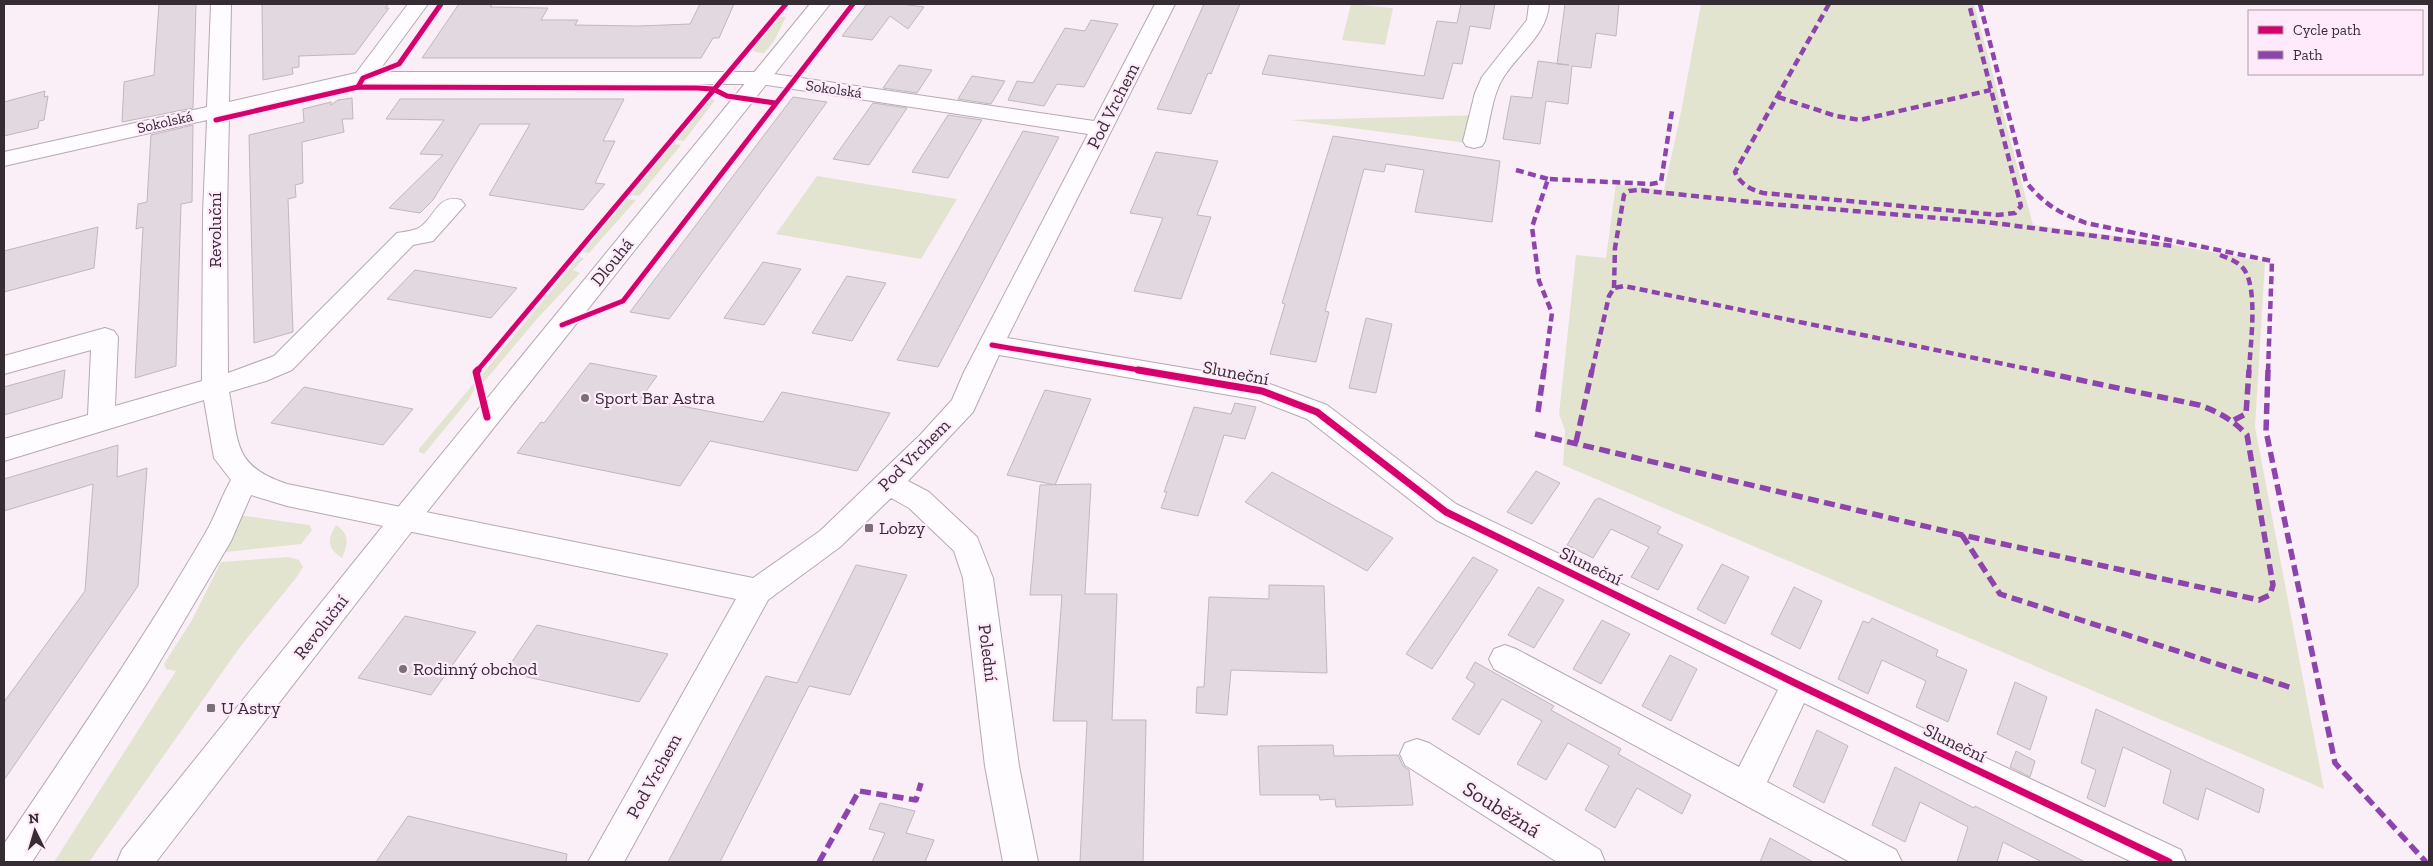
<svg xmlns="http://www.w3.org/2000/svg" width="2433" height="866" font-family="'Zilla Slab',serif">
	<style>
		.green { fill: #e2e4d0 }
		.building { fill: #e2d8df; stroke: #c1b7be }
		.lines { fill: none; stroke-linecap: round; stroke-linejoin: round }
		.minor-casing { stroke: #b4aab2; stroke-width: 2 }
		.tertiary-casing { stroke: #b4aab2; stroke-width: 2 }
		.minor { fill: #fefcfe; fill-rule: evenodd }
		.tertiary { fill: #fefcfe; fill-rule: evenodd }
		.quiet-far1 { stroke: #8e44ad; stroke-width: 4.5; stroke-dasharray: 8 4.5; stroke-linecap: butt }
		.quiet { stroke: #8e44ad; stroke-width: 5.5; stroke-dasharray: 11 5.5; stroke-linecap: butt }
		.cycleway-far1-casing { stroke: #feeafa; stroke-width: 8 }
		.cycleway-casing { stroke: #feeafa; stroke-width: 10 }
		.cycleway-far1 { stroke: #d6006c; stroke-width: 5 }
		.cycleway { stroke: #d6006c; stroke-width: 7 }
		.poi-dot { fill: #7a7078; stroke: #feeafa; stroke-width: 2 }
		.labels { text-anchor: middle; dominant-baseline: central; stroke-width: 4.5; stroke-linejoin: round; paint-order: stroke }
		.far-street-label { font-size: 15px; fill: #352c34; stroke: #feeafa }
		.street-label { font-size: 18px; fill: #352c34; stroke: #feeafa }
		.poi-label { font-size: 18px; fill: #352c34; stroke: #feeafa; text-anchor: start }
		.near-street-label { font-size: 21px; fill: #352c34; stroke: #feeafa }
	</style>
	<rect width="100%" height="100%" fill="#faeef7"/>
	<g class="green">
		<polygon points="1351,4 1393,8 1385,45 1342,40"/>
		<polygon points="1701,4 1974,4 2033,225 2153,241 2265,262 2255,427 2324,789 1563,465 1565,430 1559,414 1576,255 1606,258 1616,184 1664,190 1681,112"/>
		<polygon points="779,16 786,17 774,41 764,53 755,52 752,49"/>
		<polygon points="710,99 715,100 684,141 676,140"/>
		<polygon points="1481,115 1467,143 1291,120"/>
		<polygon points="673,144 681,145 639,196 631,195"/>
		<polygon points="817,176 957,199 921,259 776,234"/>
		<polygon points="627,199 636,200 589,253 583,252"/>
		<polygon points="579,257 584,258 573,270 580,273 536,320 483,383 480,382 483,373"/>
		<polygon points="475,382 474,390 469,399 424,454 419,452 419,449"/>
		<polygon points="239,515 309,525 312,530 301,544 226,552"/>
		<path d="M 336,525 C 350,534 348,544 342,558 C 327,548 327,540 336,525 Z"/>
		<polygon points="288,557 299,560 303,567 296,578 240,647 89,862 54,862 176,671 166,669 164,664 192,620 221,562"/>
	</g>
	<g class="building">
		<polygon points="159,4 196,4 193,108 122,122 124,82 154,75"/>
		<polygon points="262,4 389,4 385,8 389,8 355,54 299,56 299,67 292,68 293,74 263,80"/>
		<polygon points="459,4 493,4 490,7 548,8 541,20 578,20 575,25 639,26 690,24 700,4 734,4 719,38 713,38 701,58 422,58"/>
		<polygon points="867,4 901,4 924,7 908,29 890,16 872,40 842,36"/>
		<polygon points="1204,4 1240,4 1211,74 1208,73 1191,114 1157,109"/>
		<polygon points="1461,4 1495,4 1490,29 1470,26 1462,64 1453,63 1443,99 1262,74 1269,55 1424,76 1437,21 1457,23"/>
		<polygon points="1565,4 1619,4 1616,36 1596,33 1591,68 1572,66 1568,104 1546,101 1540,144 1503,139 1511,96 1532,98 1538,61 1569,65 1557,64"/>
		<polygon points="1091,20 1118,24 1084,87 1057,84 1044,106 1008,100 1017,81 1033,83 1065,28 1085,31"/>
		<polygon points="899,65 932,70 917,93 883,88"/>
		<polygon points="972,76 1005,81 991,104 958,99"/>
		<polygon points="45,91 44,97 48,96 44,120 39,121 38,128 4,136 4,102"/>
		<polygon points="793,97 827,102 669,319 630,312"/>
		<polygon points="352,98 353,119 342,119 344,132 302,142 303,183 295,185 296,197 288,199 293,332 254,343 249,135 304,122 303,109 331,102 331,105 338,100"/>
		<polygon points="400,99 624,99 603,141 615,141 595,183 605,184 583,210 489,195 530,124 480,124 433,200 420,213 389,208 443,155 420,154 444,120 386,119"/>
		<polygon points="873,103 907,108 869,165 833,159"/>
		<polygon points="948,115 982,120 948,178 912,172"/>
		<polygon points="193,125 192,202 181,204 176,366 135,378 143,227 136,229 138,204 147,202 151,135"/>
		<polygon points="1023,131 1059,137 938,367 897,360"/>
		<polygon points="1333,136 1500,161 1492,222 1415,212 1424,170 1386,164 1384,172 1364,169 1325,311 1329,312 1316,362 1270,354 1285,304 1282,303"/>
		<polygon points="1156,152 1218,161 1197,215 1211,217 1181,299 1134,291 1163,218 1130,213"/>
		<polygon points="98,227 94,268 4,292 4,251"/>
		<polygon points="763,262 801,269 764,325 724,318"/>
		<polygon points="415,270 517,288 491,318 387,299"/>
		<polygon points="847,276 886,283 852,341 812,333"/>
		<polygon points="1366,318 1392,324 1376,393 1349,388"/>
		<polygon points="590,363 657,376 641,398 763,422 782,392 890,413 857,471 710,441 680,486 517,453 541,422 544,423"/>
		<polygon points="65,370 62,398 4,415 4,387"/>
		<polygon points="304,387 413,409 383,445 271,423"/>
		<polygon points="1045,390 1091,399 1055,485 1007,475"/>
		<polygon points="1235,403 1256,407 1245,439 1224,435 1198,516 1161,508 1167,492 1164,492 1194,407 1231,414"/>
		<polygon points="118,445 117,477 147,468 138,586 4,780 4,702 85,591 93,484 4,511 4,479"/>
		<polygon points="1536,471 1560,483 1532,524 1507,512"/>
		<polygon points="1272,472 1393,538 1367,571 1245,502"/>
		<polygon points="1091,484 1085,594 1117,594 1112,720 1146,720 1143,862 1080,862 1087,721 1053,721 1062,595 1030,595 1040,485"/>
		<polygon points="1599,498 1661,527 1657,533 1683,545 1658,590 1631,577 1649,547 1611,529 1593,558 1567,545 1595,500"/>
		<polygon points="1473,557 1498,570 1432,669 1406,654"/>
		<polygon points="1722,564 1749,577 1725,624 1697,609"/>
		<polygon points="856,565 907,575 850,695 809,686 720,862 668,862 766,676 797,683"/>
		<polygon points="1269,585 1324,586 1327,673 1231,670 1227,715 1196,713 1197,687 1204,687 1209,597 1269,599"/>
		<polygon points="1538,587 1564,600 1534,648 1508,635"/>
		<polygon points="1794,587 1822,601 1800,649 1771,634"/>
		<polygon points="405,616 476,632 431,695 358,678"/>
		<polygon points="1872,618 1938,650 1936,656 1967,670 1948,722 1916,707 1926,681 1882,660 1868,694 1838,679 1863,621 1869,623"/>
		<polygon points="1602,620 1630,634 1601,684 1573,669"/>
		<polygon points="537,625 668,654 639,702 505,672"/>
		<polygon points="1670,655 1697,669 1671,721 1642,706"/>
		<polygon points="1475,662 1554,706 1551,710 1621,749 1618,754 1691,795 1682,814 1637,788 1615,828 1585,810 1609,766 1568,743 1546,780 1517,764 1542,721 1502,699 1479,735 1452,719 1475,684 1466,678"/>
		<polygon points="2015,682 2047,697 2030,750 1997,734"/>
		<polygon points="2096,709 2264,789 2259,813 2206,788 2198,820 2163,803 2171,770 2123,747 2105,807 2087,798 2096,770 2081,763"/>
		<polygon points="1817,730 1848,746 1824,803 1793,786"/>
		<polygon points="1333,745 1334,756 1398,755 1403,766 1409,770 1413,805 1336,807 1335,799 1320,800 1319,795 1260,795 1258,746"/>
		<polygon points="2016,751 2035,761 2030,777 2010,767"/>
		<polygon points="1895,767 1974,808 1975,806 2085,862 2042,862 2003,842 1997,862 1957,862 1968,827 1920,802 1905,842 1872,825"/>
		<polygon points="880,803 915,811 906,833 934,840 925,862 872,862 885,833 869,829"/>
		<polygon points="408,816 567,854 566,862 376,862"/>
		<polygon points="1770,838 1813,862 1760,862"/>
	</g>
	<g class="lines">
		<g class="minor-casing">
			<g id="minor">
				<path d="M 211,4 L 231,4 L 229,102 L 356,73 L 408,4 L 428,4 L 378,72 L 760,72 L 1094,121 L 1155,4 L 1175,4 L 1007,338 L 1262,381 L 1327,405 L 1456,504 L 1808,674 L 2181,850 L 2186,862 L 2132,862 L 1804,703 L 1767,782 L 1896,850 L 1902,862 L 1850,862 L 1494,669 L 1489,659 L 1494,649 L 1505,645 L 1516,649 L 1739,767 L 1778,690 L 1436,520 L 1307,419 L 1258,400 L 999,355 L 973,412 L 908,481 L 929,492 L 977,537 L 993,578 L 1019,766 L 1038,862 L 1003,862 L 985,766 L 963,578 L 954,551 L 909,508 L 891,498 L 840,547 L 768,600 L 624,862 L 588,862 L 736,599 L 287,506 L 251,495 L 231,541 L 149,680 L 32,862 L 4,862 L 4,844 C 73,741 144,639 206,532 C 216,515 221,497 231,480 L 214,458 L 204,400 L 4,461 L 4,439 L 88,415 L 91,350 L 4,374 L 4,356 L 105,328 L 114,331 L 118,337 L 115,406 L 202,381 L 203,213 L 207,120 L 4,166 L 4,152 L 207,107 ZM 363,84 L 760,84 L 1088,134 L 964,372 L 952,400 L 920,435 L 820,531 L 753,578 L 287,484 C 232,466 239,442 229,392 L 266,381 L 292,370 L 413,245 L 433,241 L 465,205 L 461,200 C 436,193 435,220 417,229 C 411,231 403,232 397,233 L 274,356 L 228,373 L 227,213 L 229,115 Z"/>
				<path d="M 1529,4 L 1549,4 C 1547,35 1519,52 1503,78 C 1492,96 1490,121 1485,141 L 1482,146 L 1474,148 L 1466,146 L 1463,141 L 1475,93 L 1482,77 L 1527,20 Z"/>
				<polygon points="1417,739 1429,743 1600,850 1605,862 1557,862 1405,765 1400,754 1405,743"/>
			</g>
		</g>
		<g class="tertiary-casing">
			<polygon id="tertiary" points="810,4 830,4 415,527 156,862 117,862 122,850 395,511"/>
		</g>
		<use href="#minor" class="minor"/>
		<use href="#tertiary" class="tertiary"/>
		<g class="quiet-far1">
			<path d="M 1829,4 L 1735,172 C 1741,185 1750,189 1763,193 L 1998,215 L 2015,213 L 2021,206 L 1969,4"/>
			<path d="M 1980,4 L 2026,182 C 2046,206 2058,212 2086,223 L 2272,261 L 2268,371"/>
			<polyline points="1778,97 1836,116 1860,120 1991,90"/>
			<polyline points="1516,170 1548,179"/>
			<path d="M 2220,255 C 2228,258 2237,261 2243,268 C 2259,287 2250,347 2249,371"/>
			<polyline points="1614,288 1615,248 1624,195 1629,191 1638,190 1770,204 1986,222 2173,246"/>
			<polyline points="1544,371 1552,313 1539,281 1532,227 1548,179 1651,184 1661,182 1672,111"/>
			<polyline points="1592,371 1609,296 1614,288 1624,286 2038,371"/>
		</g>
		<g class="quiet">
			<polyline points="2268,370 2266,431 2335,763 2426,862"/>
			<polyline points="1538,412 1544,370"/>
			<polyline points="2234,420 2246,414 2249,370"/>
			<path d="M 1535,434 L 1962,535 L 2259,600 L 2270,595 L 2273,585 L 2247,435 C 2233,420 2219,412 2199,405 L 2032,370"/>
			<polyline points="1576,442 1592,370"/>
			<polyline points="1962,535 2000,594 2292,688"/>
			<polyline points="819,862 859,791 916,800 921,783"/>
		</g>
		<g class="cycleway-far1-casing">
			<g id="cycleway-far1">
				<polyline points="358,87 363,78 399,64 441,4"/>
				<polyline points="216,120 358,87 697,88 713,89 727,96 775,103"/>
				<polyline points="562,325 623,301 853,4"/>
				<polyline points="992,345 1145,371"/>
				<polyline points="477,371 786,4"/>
			</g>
		</g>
		<g class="cycleway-casing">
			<g id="cycleway">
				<polyline points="478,370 476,372 487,417"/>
				<polyline points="1138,370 1262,391 1317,412 1446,512 1797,684 2169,862"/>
			</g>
		</g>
		<use href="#cycleway-far1" class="cycleway-far1"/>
		<use href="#cycleway" class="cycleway"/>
	</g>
	<g class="poi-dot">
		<circle cx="585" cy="398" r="5"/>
		<rect x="864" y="523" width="10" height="10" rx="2.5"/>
		<circle cx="403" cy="669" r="5"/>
		<rect x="206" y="703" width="10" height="10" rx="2.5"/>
	</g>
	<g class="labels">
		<g class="far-street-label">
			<text transform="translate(834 89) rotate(8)">Sokolská</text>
			<text transform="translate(165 122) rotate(-13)">Sokolská</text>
		</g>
		<g class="street-label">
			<text transform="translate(1113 106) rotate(-63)">Pod Vrchem</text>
			<text transform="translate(215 230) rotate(-90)">Revoluční</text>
			<text transform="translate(612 262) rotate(-51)">Dlouhá</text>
			<text transform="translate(1236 373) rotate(11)">Sluneční</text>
			<text transform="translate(914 455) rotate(-45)">Pod Vrchem</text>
			<text transform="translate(1591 566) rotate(26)">Sluneční</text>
			<text transform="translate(321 627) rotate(-52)">Revoluční</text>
			<text transform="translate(988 653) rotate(83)">Polední</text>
			<text transform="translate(1955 743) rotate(26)">Sluneční</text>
			<text transform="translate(654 776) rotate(-61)">Pod Vrchem</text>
		</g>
		<g class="poi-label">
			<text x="595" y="398">Sport Bar Astra</text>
			<text x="879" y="528">Lobzy</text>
			<text x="413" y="669">Rodinný obchod</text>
			<text x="221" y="708">U Astry</text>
		</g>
		<g class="near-street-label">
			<text transform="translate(1502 809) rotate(32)">Souběžná</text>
		</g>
	</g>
	<rect width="2433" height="866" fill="none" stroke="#352c34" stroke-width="10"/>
	<rect x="2248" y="10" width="175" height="65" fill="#feeafa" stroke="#ae9eab"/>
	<rect x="2258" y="26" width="25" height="8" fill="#d6006c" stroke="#ae9eab"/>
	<text x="2293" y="35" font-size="15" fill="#352c34">Cycle path</text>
	<rect x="2258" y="51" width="25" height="8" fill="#8e44ad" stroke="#ae9eab"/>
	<text x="2293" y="60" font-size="15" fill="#352c34">Path</text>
	<g transform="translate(35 831) rotate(355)" stroke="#feeafa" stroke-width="4" paint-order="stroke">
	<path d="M0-4L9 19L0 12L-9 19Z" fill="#352c34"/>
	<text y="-8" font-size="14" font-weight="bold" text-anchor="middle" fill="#352c34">N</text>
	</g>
</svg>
